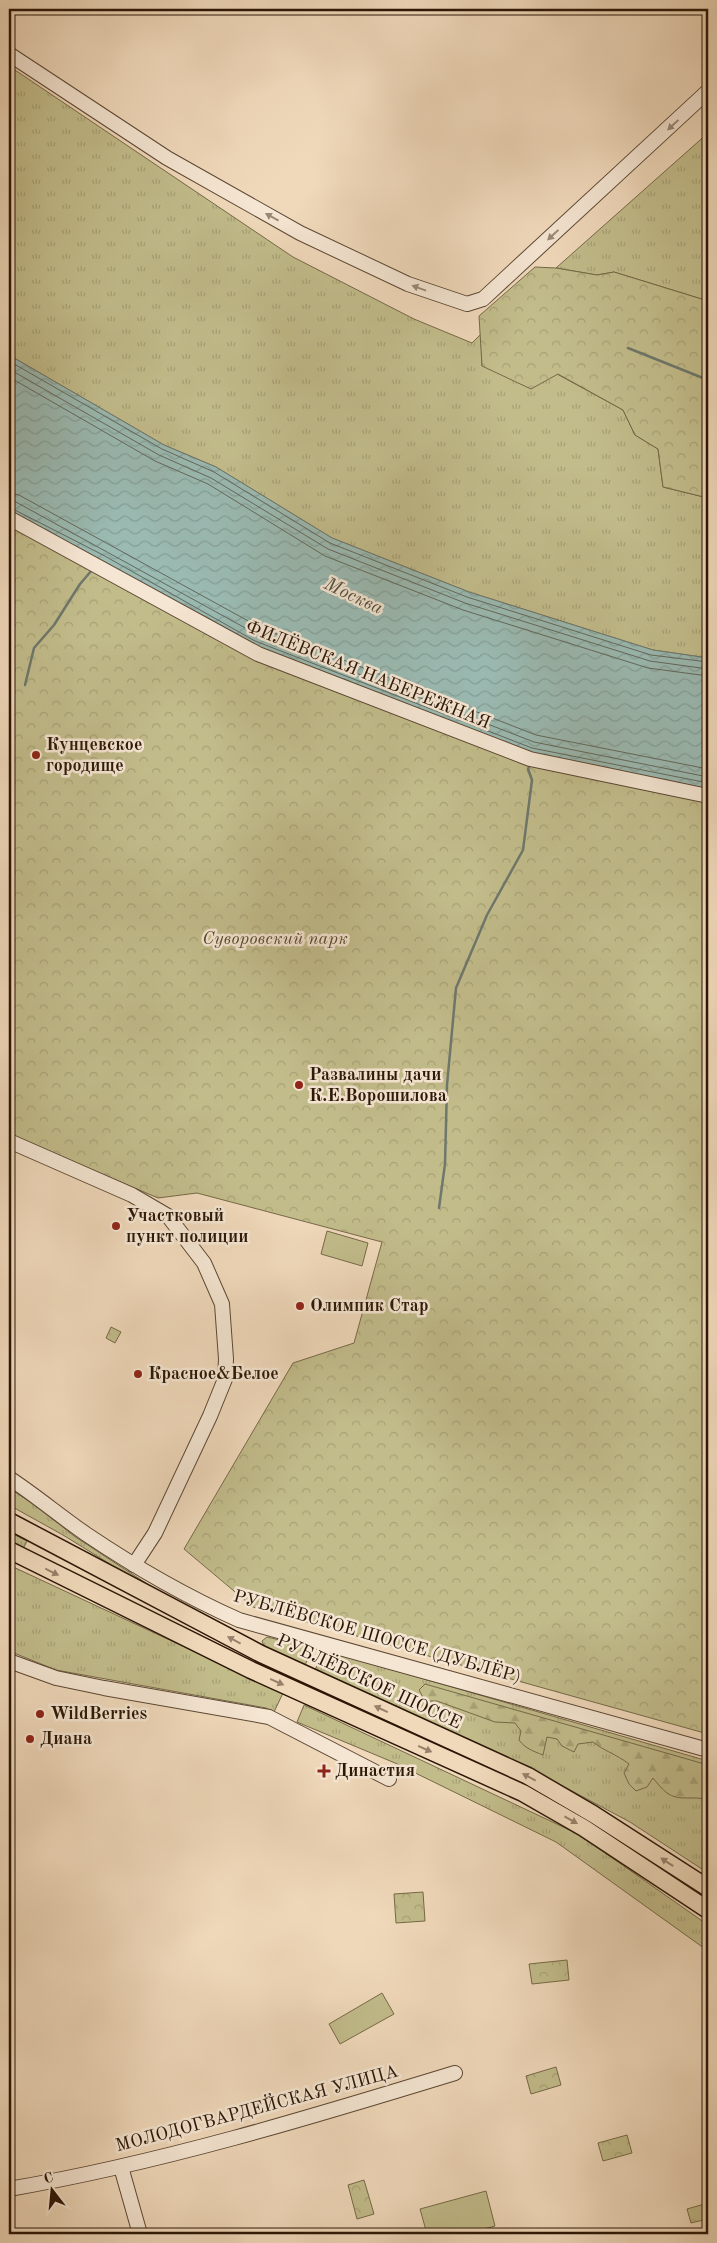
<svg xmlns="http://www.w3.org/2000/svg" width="717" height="2243" font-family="'Old Standard TT',serif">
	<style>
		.grass { fill: url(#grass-tufts); stroke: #766948 }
		.forest { fill: url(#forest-firs); stroke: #766948 }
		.park { fill: url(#park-crowns); stroke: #766948 }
		.pitch { fill: #c2bc8b; stroke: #766948 }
		.water { fill: url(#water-waves); stroke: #6e786d }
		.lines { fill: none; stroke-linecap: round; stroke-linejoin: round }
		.shore { stroke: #62685c; stroke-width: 1 }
		.stream { stroke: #6e786d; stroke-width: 2.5 }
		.minor-casing { stroke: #5c4733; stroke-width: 16 }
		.major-casing { stroke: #2b1606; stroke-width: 19 }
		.minor { stroke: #f5e6d3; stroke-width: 14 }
		.major { stroke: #f0d9bb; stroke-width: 16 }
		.oneway { fill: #9a8877 }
		.oneway2 { fill: #97816a }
		.poi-dot { fill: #8f2418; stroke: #f5e6d3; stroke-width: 2 }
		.labels { text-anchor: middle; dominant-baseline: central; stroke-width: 5; stroke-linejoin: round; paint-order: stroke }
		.street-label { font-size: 18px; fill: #2b1606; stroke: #f5e6d3 }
		.poi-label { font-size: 18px; font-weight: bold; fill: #2b1606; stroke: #f5e6d3; text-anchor: start }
		.park-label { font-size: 18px; font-style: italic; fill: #58482e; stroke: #f5e6d3 }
		.water-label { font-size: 19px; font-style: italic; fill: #524f42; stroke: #f5e6d3 }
	</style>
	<defs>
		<pattern id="grass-tufts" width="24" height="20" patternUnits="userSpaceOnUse" patternTransform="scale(1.25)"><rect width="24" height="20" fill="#c2bc8b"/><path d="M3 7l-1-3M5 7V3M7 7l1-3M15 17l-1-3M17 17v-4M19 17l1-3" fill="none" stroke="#a7a176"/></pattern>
		<pattern id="forest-firs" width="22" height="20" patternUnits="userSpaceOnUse" patternTransform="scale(1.25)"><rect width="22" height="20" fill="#c2bc8b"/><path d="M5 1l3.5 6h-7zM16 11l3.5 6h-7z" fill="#a7a176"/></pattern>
		<pattern id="park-crowns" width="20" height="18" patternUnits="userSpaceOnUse" patternTransform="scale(1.25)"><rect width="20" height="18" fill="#c2bc8b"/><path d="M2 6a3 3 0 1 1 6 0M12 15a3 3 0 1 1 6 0" fill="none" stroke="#a7a176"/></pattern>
		<pattern id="water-waves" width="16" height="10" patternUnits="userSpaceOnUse" patternTransform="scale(1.25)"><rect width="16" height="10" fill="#9abab2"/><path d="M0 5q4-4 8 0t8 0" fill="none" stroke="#859f98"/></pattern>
	</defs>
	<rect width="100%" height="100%" fill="#f0d9bb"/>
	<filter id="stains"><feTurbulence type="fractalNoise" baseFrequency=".004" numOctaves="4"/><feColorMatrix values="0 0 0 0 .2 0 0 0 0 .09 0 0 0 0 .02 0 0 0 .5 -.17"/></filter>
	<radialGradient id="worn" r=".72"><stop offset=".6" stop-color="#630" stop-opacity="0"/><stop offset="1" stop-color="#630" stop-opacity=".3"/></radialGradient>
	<g class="grass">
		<polygon points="9,66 293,257 414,319 472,343 481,334 482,366 557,374 623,410 635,435 658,449 663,487 708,498 708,658 653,650 469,592 332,538 216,467 164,445 9,355"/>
		<polygon points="708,133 708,301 614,272 597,275 556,268"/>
		<polygon points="9,1488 38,1507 74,1536 155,1589 152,1590 63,1535 9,1505"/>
		<polygon points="9,1532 27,1541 23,1549 9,1543"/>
		<polygon points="9,1565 283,1693 274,1712 266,1708 56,1670 9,1651"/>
		<polygon points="267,1637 313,1648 305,1665 264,1646 262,1641"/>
		<polygon points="324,1650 708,1761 708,1873 630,1822 542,1775 315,1670"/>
		<polygon points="304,1705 578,1834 708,1925 708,1951 556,1842 395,1763 297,1722"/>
	</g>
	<path class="forest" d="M 425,1684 L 708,1765 L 708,1800 C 695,1795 679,1802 667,1793 C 662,1789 657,1783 653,1778 L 647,1787 L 636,1791 L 629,1784 L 624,1773 L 629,1764 C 616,1754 604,1751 593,1742 L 578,1744 L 574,1752 L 562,1746 L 557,1739 L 547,1737 L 543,1755 C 533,1751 526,1749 519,1740 L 521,1731 L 515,1723 L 495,1722 L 437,1701 L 425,1701 L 419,1690 Z"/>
	<g class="park">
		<polygon points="535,267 556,268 597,275 614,272 708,301 708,498 663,487 658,449 635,435 623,410 558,374 531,389 482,366 479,316"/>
		<polygon points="9,511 180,605 531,753 708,789 708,1734 253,1607 184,1549 293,1363 354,1343 382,1242 197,1193 158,1198 9,1134"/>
		<polygon points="111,1327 121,1332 115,1343 106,1338"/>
		<polygon points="423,1892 425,1921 396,1923 394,1894"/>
		<polygon points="567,1960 569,1980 532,1984 529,1964"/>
		<polygon points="556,2067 561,2085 531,2094 526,2076"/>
		<polygon points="627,2135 632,2153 603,2161 598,2143"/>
		<polygon points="364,2180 374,2214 357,2219 348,2185"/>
		<polygon points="708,2203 708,2219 691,2223 687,2209"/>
	</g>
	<g class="pitch">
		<polygon points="327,1231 368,1243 362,1266 321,1254"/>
		<polygon points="382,1993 394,2014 340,2044 329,2024"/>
		<polygon points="486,2191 495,2226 465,2234 427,2234 420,2209"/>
	</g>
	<polygon class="water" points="9,355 164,445 216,467 332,538 469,592 653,650 708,658 708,789 531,753 253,645 9,511"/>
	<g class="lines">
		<g class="shore">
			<polyline points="9,361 162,449 214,472 330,543 467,597 651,655 708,662"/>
			<polyline points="9,369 159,455 211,478 328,549 465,603 650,661 708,669"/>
			<polyline points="9,377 155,461 208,484 325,556 463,610 648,668 708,676"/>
			<polyline points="9,493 19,495 261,628 536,735 708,769"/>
			<polyline points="9,500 16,502 258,635 534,742 708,777"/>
			<polyline points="9,507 103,555 255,641 532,748 708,783"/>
		</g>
		<g class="stream">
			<polyline points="628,348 708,380"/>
			<polyline points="25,685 34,648 54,625 80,584 92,570"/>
			<polyline points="439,1208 445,1164 447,1085 456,988 487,915 523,850 532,780 528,769 531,763"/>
		</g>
		<g class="minor-casing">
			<g id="minor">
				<polyline points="9,54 167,158 300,233 408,284 467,304 483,299 708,91"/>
				<polyline points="9,518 258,654 530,759 708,796"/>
				<polyline points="9,1141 132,1195 168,1216 204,1263 222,1304 226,1359 225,1379 210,1416 155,1533 134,1565"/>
				<path d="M 9,1478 C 35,1495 60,1516 86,1534 C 135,1567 185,1596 239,1620 L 708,1750"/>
				<polyline points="9,1661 56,1678 104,1688 269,1717 389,1779"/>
				<polyline points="121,2167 140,2234"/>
				<path d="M 9,2189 C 160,2163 308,2118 455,2073"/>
			</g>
		</g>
		<g class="major-casing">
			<g id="major">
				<polyline points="9,1521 261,1654 528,1776 593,1814 708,1888"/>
				<polyline points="9,1550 251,1670 523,1793 584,1828 708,1910"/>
			</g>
		</g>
		<use href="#minor" class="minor"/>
		<use href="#major" class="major"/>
	</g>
	<defs><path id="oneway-solid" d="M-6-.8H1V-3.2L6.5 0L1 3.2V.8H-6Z" transform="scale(1.25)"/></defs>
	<g class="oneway">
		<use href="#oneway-solid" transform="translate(673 125) rotate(137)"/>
		<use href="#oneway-solid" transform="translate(272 217) rotate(-151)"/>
		<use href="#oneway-solid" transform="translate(553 235) rotate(137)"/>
		<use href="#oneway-solid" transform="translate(419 288) rotate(-160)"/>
	</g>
	<g class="oneway2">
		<use href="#oneway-solid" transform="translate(52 1572) rotate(26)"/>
		<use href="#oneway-solid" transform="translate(234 1640) rotate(-152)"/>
		<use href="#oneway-solid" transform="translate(277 1682) rotate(24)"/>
		<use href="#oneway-solid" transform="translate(381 1709) rotate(-155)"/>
		<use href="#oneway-solid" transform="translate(425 1749) rotate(24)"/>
		<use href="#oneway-solid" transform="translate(529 1777) rotate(-152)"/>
		<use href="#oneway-solid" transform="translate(571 1820) rotate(29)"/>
		<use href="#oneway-solid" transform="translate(667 1862) rotate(-147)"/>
	</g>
	<g class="poi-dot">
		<circle cx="36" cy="755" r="5"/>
		<circle cx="299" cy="1085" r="5"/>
		<circle cx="116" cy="1226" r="5"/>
		<circle cx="300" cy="1306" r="5"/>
		<circle cx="138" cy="1374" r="5"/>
		<circle cx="40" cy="1714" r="5"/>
		<circle cx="30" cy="1739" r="5"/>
		<path d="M321.5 1763.5h5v5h5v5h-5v5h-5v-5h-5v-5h5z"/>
	</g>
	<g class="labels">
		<g class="street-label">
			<text transform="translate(368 675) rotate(22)">ФИЛЁВСКАЯ НАБЕРЕЖНАЯ</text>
			<text transform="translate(377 1637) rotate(16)">РУБЛЁВСКОЕ ШОССЕ (ДУБЛЁР)</text>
			<text transform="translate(369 1682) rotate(25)">РУБЛЁВСКОЕ ШОССЕ</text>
			<text transform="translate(257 2109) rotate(-15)">МОЛОДОГВАРДЕЙСКАЯ УЛИЦА</text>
		</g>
		<g class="poi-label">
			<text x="46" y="745">Кунцевское<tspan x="46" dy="21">городище</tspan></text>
			<text x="309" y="1075">Развалины дачи<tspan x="309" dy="21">К.Е.Ворошилова</tspan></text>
			<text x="126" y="1216">Участковый<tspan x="126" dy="21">пункт полиции</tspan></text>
			<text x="310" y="1306">Олимпик Стар</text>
			<text x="148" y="1374">Красное&amp;Белое</text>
			<text x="50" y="1714">WildBerries</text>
			<text x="40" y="1739">Диана</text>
			<text x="335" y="1771">Династия</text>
		</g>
		<g class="park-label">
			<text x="275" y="939">Суворовский парк</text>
		</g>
		<g class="water-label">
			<text transform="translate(353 597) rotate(25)">Москва</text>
		</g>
	</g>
	<rect width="717" height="2243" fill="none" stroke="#f0d9bb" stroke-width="30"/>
	<rect x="10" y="10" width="697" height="2223" fill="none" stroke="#2b1606" stroke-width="2.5"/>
	<rect x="15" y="15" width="687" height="2213" fill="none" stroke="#2b1606"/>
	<g transform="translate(52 2190) rotate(344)" stroke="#f5e6d3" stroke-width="4" paint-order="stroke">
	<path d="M0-4L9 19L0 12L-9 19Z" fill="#2b1606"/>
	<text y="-8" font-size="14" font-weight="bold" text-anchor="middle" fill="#2b1606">С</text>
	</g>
	<rect width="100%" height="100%" filter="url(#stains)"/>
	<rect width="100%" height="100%" fill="url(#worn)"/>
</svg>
